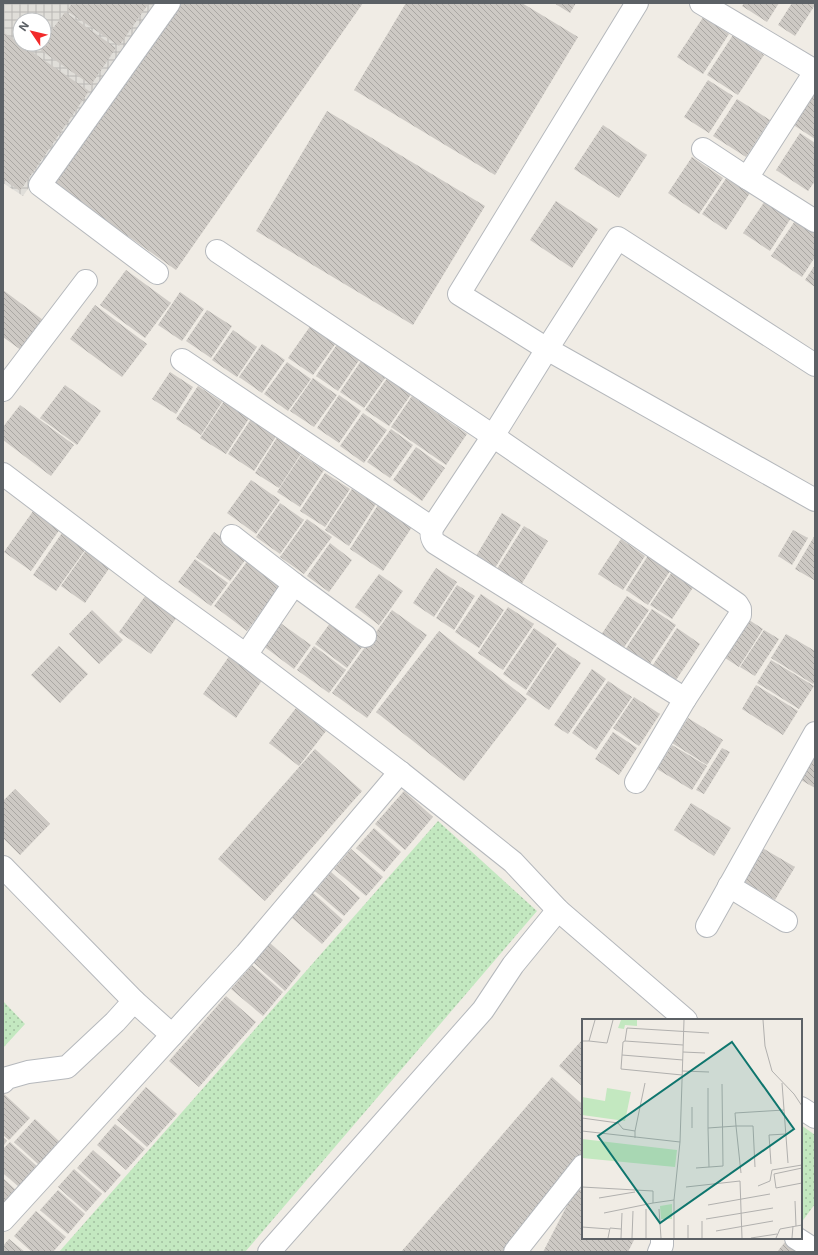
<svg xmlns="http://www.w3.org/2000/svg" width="818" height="1255" font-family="Inter,sans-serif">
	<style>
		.industrial { fill: url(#industrial-grid); fill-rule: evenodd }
		.grass { fill: url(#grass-dots) }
		.building { fill: url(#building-back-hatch) }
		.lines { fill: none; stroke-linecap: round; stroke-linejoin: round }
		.minor-casing { stroke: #b5b8bc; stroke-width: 24 }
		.minor { stroke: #fff; stroke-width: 22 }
		.inset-road { fill: none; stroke: #b1b0ae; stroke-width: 1 }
		.view { fill: #0f766e; fill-opacity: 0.15; stroke: #0f766e; stroke-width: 2 }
		.inset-edge { fill: none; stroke: #5c6166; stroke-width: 2 }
	</style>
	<defs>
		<pattern id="industrial-grid" width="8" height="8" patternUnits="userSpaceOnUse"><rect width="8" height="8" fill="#e0ded9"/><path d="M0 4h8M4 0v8" fill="none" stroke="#b9b7b4"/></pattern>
		<pattern id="grass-dots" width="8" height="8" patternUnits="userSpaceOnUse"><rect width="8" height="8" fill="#c3e8c0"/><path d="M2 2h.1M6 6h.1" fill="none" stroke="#a2bfa0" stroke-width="1.8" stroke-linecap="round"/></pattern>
		<pattern id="building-back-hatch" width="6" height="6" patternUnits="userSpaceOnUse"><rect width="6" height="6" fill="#cdc9c4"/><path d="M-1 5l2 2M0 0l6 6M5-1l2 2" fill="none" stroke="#aaa7a3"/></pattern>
	</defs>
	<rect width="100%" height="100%" fill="#f0ece5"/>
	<path class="industrial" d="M 3,3 L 156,3 L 23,196 L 3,183 ZM 20,20 L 44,20 L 44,44 L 20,44 Z"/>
	<g class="grass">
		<polygon points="438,821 537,911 245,1252 59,1252"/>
		<polygon points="3,1001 25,1024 3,1048"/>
		<polygon points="801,1125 815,1135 815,1204 801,1223"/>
	</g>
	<g class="building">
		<polygon points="72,3 149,3 119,46 67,11"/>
		<polygon points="181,3 363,3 176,270 54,184"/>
		<polygon points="406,3 522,3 578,37 495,175 354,90"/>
		<polygon points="554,3 576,3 570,13"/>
		<polygon points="744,3 779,3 767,22 742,6"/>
		<polygon points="792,3 813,3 815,5 795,36 778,25"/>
		<polygon points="65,12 116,48 91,85 39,49 42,44 44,44 44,41"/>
		<polygon points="704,16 729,34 703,74 677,57"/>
		<polygon points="3,32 89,91 20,191 3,179"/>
		<polygon points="733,35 764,55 738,95 707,75"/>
		<polygon points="708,80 733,96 709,133 684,117"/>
		<polygon points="815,90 815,139 792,124"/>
		<polygon points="737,99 770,120 746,157 713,136"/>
		<polygon points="327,111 485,206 413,325 256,231"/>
		<polygon points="603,125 647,155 619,198 574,169"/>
		<polygon points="800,133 815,143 815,181 808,191 776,170"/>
		<polygon points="692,157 723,178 699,214 668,193"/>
		<polygon points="727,177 750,193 726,230 702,214"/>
		<polygon points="556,201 598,229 572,268 530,240"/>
		<polygon points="765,201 791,218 770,251 743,233"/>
		<polygon points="797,218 815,230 815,257 802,277 771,256"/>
		<polygon points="815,265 815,287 805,280"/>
		<polygon points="126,270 171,303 145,338 100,305"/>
		<polygon points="3,290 43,320 21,350 3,337"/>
		<polygon points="180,292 204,309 182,341 158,325"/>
		<polygon points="95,305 147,344 122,377 70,339"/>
		<polygon points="207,310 232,326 211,358 186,341"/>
		<polygon points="311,325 336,343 313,375 288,358"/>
		<polygon points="233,330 257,347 237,377 212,360"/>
		<polygon points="340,340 362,356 338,391 316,376"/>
		<polygon points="262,344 285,360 262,393 239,377"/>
		<polygon points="361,361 385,378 364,408 340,392"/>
		<polygon points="287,362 311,379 288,411 264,394"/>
		<polygon points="170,372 193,387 176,414 152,399"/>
		<polygon points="388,377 412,393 389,426 365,410"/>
		<polygon points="313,378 337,395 314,427 290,411"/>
		<polygon points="65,385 101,411 77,445 40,418"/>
		<polygon points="198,386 222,402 201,435 176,419"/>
		<polygon points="339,395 361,411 339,443 317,428"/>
		<polygon points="412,396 467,434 446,465 391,427"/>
		<polygon points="224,401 250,417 226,454 200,438"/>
		<polygon points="20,405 74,445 51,476 3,440 3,427"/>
		<polygon points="363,413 387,430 364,463 340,446"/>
		<polygon points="251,419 277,435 254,471 228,454"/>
		<polygon points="391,429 413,445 390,478 367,462"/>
		<polygon points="278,436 302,452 279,488 255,473"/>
		<polygon points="416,447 445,468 422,501 393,480"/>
		<polygon points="301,455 324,470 300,507 277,492"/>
		<polygon points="325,473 350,489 325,527 300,511"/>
		<polygon points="251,480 280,500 256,534 227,513"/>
		<polygon points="352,489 376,504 349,546 325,530"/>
		<polygon points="280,503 304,520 280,554 256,537"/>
		<polygon points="378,505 412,527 383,571 350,549"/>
		<polygon points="36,507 62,526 31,571 4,552"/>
		<polygon points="502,513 521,525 495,568 476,556"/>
		<polygon points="307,519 332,537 304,574 280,557"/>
		<polygon points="524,526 548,541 521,585 497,569"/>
		<polygon points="793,530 808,538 792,565 778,556"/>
		<polygon points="214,532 248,556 230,581 196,557"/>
		<polygon points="62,533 85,550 56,591 33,575"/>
		<polygon points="815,535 815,578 814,580 795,569"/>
		<polygon points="621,539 645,556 623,590 598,574"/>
		<polygon points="330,543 352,560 329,592 307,576"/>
		<polygon points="89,546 113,563 85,603 61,586"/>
		<polygon points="649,554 672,568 648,605 626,590"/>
		<polygon points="195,559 228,583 211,606 178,582"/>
		<polygon points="249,559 282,583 247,631 214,606"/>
		<polygon points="436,568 457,582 434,617 413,603"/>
		<polygon points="672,572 694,586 672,619 650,605"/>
		<polygon points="379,574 403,591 379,625 355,607"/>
		<polygon points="457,585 475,596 454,630 436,618"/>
		<polygon points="481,594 504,610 479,648 455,632"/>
		<polygon points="146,595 177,617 151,654 119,632"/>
		<polygon points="627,596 649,610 623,649 601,635"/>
		<polygon points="508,607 534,624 503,670 478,653"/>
		<polygon points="652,609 676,625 647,668 623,653"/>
		<polygon points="92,610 123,640 99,664 69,634"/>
		<polygon points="392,610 427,635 367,718 332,693"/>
		<polygon points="746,618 763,629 739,667 722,656"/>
		<polygon points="333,619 365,643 347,668 315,644"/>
		<polygon points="279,622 311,645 294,669 262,645"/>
		<polygon points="534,628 557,644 526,690 503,674"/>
		<polygon points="677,628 700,644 672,686 649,671"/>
		<polygon points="764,630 779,639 755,676 740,667"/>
		<polygon points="439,631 527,699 464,781 376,712"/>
		<polygon points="786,634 815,651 815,682 813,684 771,658"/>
		<polygon points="59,646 88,674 60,703 31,675"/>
		<polygon points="314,646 346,670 329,693 297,670"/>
		<polygon points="557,647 581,663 549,710 526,694"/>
		<polygon points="230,655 263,679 236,718 203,694"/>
		<polygon points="771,660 814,686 799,709 757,683"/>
		<polygon points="592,669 606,679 568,734 554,725"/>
		<polygon points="608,681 632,697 596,750 572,733"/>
		<polygon points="756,685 798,711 783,735 742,709"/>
		<polygon points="634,697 660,714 639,746 613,728"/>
		<polygon points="296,708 326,731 299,766 269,743"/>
		<polygon points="688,718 723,740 707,765 672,743"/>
		<polygon points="613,732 637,748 619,775 595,759"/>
		<polygon points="672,745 707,766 692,790 657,769"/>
		<polygon points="722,748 730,752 704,794 696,790"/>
		<polygon points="315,749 362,791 265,901 218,859"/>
		<polygon points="815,751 815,788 799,779"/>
		<polygon points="15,789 50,824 20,855 3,838 3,801"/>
		<polygon points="404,791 433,817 405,850 375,824"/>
		<polygon points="691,803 731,828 714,856 674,830"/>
		<polygon points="374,828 401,852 384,872 356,848"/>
		<polygon points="759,846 795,867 775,900 739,879"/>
		<polygon points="351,849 383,877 366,896 334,869"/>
		<polygon points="331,872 360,898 344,916 315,891"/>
		<polygon points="313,893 343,920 322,944 291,917"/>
		<polygon points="270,943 301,971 285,991 253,962"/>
		<polygon points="252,965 283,992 263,1016 231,989"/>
		<polygon points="226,996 256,1022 199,1087 169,1061"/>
		<polygon points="583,1039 583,1087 559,1066"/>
		<polygon points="552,1077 583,1105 583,1162 505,1252 401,1252"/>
		<polygon points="146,1087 177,1114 147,1147 117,1120"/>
		<polygon points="3,1093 30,1118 9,1140 3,1135"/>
		<polygon points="35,1119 60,1142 39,1165 14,1142"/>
		<polygon points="115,1124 145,1149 126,1170 97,1145"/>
		<polygon points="3,1137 7,1141 3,1146"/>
		<polygon points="10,1142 38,1167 19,1187 3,1173 3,1149"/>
		<polygon points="93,1150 121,1175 105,1193 77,1168"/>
		<polygon points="74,1169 102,1194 86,1212 58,1187"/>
		<polygon points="3,1178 17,1191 3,1207"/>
		<polygon points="576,1188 583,1191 583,1238 635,1238 628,1252 543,1252"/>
		<polygon points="58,1190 85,1214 68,1234 40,1210"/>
		<polygon points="36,1211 66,1237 53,1252 32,1252 14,1236"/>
		<polygon points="9,1239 25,1252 3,1252 3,1246"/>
		<polygon points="785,1242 798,1252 777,1252"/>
	</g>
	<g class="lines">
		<g class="minor-casing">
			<g id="minor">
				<path d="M 637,3 L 459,294 L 547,349 L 493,436 L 432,528 C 431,534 431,538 435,543 L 685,699"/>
				<polyline points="701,3 815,71"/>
				<polyline points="815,72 747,178 815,221"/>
				<polyline points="703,149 747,178"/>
				<polyline points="217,251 493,436 737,604 740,609 740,615 685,699 636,782"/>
				<polyline points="157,273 40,185 169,3"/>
				<polyline points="182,360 432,528"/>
				<polyline points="815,365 618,238 547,349 815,500"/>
				<polyline points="3,390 86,281"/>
				<polyline points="3,474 156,590 246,655 400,772 513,862 558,910 686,1020"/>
				<polyline points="232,536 294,584 365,636"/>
				<polyline points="246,655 294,584"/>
				<polyline points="3,867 134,1001"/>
				<polyline points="729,886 786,921"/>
				<polyline points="707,926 815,733"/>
				<polyline points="3,1082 7,1078 28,1072 67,1067 115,1022 134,1001 172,1035"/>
				<polyline points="801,1108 815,1117"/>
				<polyline points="3,1220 246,954 400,772"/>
				<polyline points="796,1238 815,1250"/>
				<polyline points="269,1252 483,1010 513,965 558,910"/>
				<polyline points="515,1252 583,1166"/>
				<polyline points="659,1252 662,1245 662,1238"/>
			</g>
		</g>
		<use href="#minor" class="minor"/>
	</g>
	<g transform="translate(582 1019)">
		<rect width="220" height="220" fill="#f0ece5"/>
		<path d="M 39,1 L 55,1 L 55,7 L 43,6 L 42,10 L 36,9 ZM 25,69 L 49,73 L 43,102 L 0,96 L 0,78 L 23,82 ZM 0,120 L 95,131 L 93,148 L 0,139 ZM 90,185 L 90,200 L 79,200 L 78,187 Z" fill="#c3e8c0"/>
		<path class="inset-road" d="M 181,1 L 183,27 L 190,52 L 212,75 L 220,87M 0,22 L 7,22 L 13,1M 7,22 L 25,24 L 31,1M 43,22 L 45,9 L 127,14M 101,33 L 123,34M 40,36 L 41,23 L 43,22 L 101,26M 100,52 L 127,53M 100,56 L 39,50 L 40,36 L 101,41M 200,64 L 206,144M 126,69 L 126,109M 0,99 L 36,104 L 41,110 L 53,112 L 53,119M 110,109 L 110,88M 0,112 L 98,123M 53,112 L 63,64M 189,145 L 187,116 L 204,115M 127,148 L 126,109 L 154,107 L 153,94 L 202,91M 114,149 L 141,147 L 140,65M 220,149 L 192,155 L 194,169 L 220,164M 159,154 L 154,107 L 171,107 L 173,148M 176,167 L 188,162 L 190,151 L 220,146M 0,168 L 71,172 L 71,184 L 92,181M 104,168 L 158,162 L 160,219M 17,179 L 53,173M 213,182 L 214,207M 126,186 L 188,175M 77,190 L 79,219M 22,194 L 71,184M 124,200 L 191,189M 120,202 L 120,219M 106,206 L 106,219M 0,208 L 27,210M 134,212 L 191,202M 26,219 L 28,209 L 39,210M 39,219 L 40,194M 50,219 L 51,192M 64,219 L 64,190M 92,219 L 92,181 L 98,123 L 102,1M 169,219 L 195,215M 194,219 L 198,210 L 220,206M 210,219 L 211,207"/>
		<path class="view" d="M 150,23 L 212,110 L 78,204 L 16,117 Z"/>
		<rect width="220" height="220" class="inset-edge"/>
	</g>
	<rect width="818" height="1255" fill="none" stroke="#5c6166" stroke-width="8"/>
	<g transform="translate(32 32) rotate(305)"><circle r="19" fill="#ffffff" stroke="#bec0c2"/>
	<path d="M0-3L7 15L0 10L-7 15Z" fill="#f22929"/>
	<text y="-6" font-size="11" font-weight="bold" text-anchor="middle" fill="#5c6166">N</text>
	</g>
</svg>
